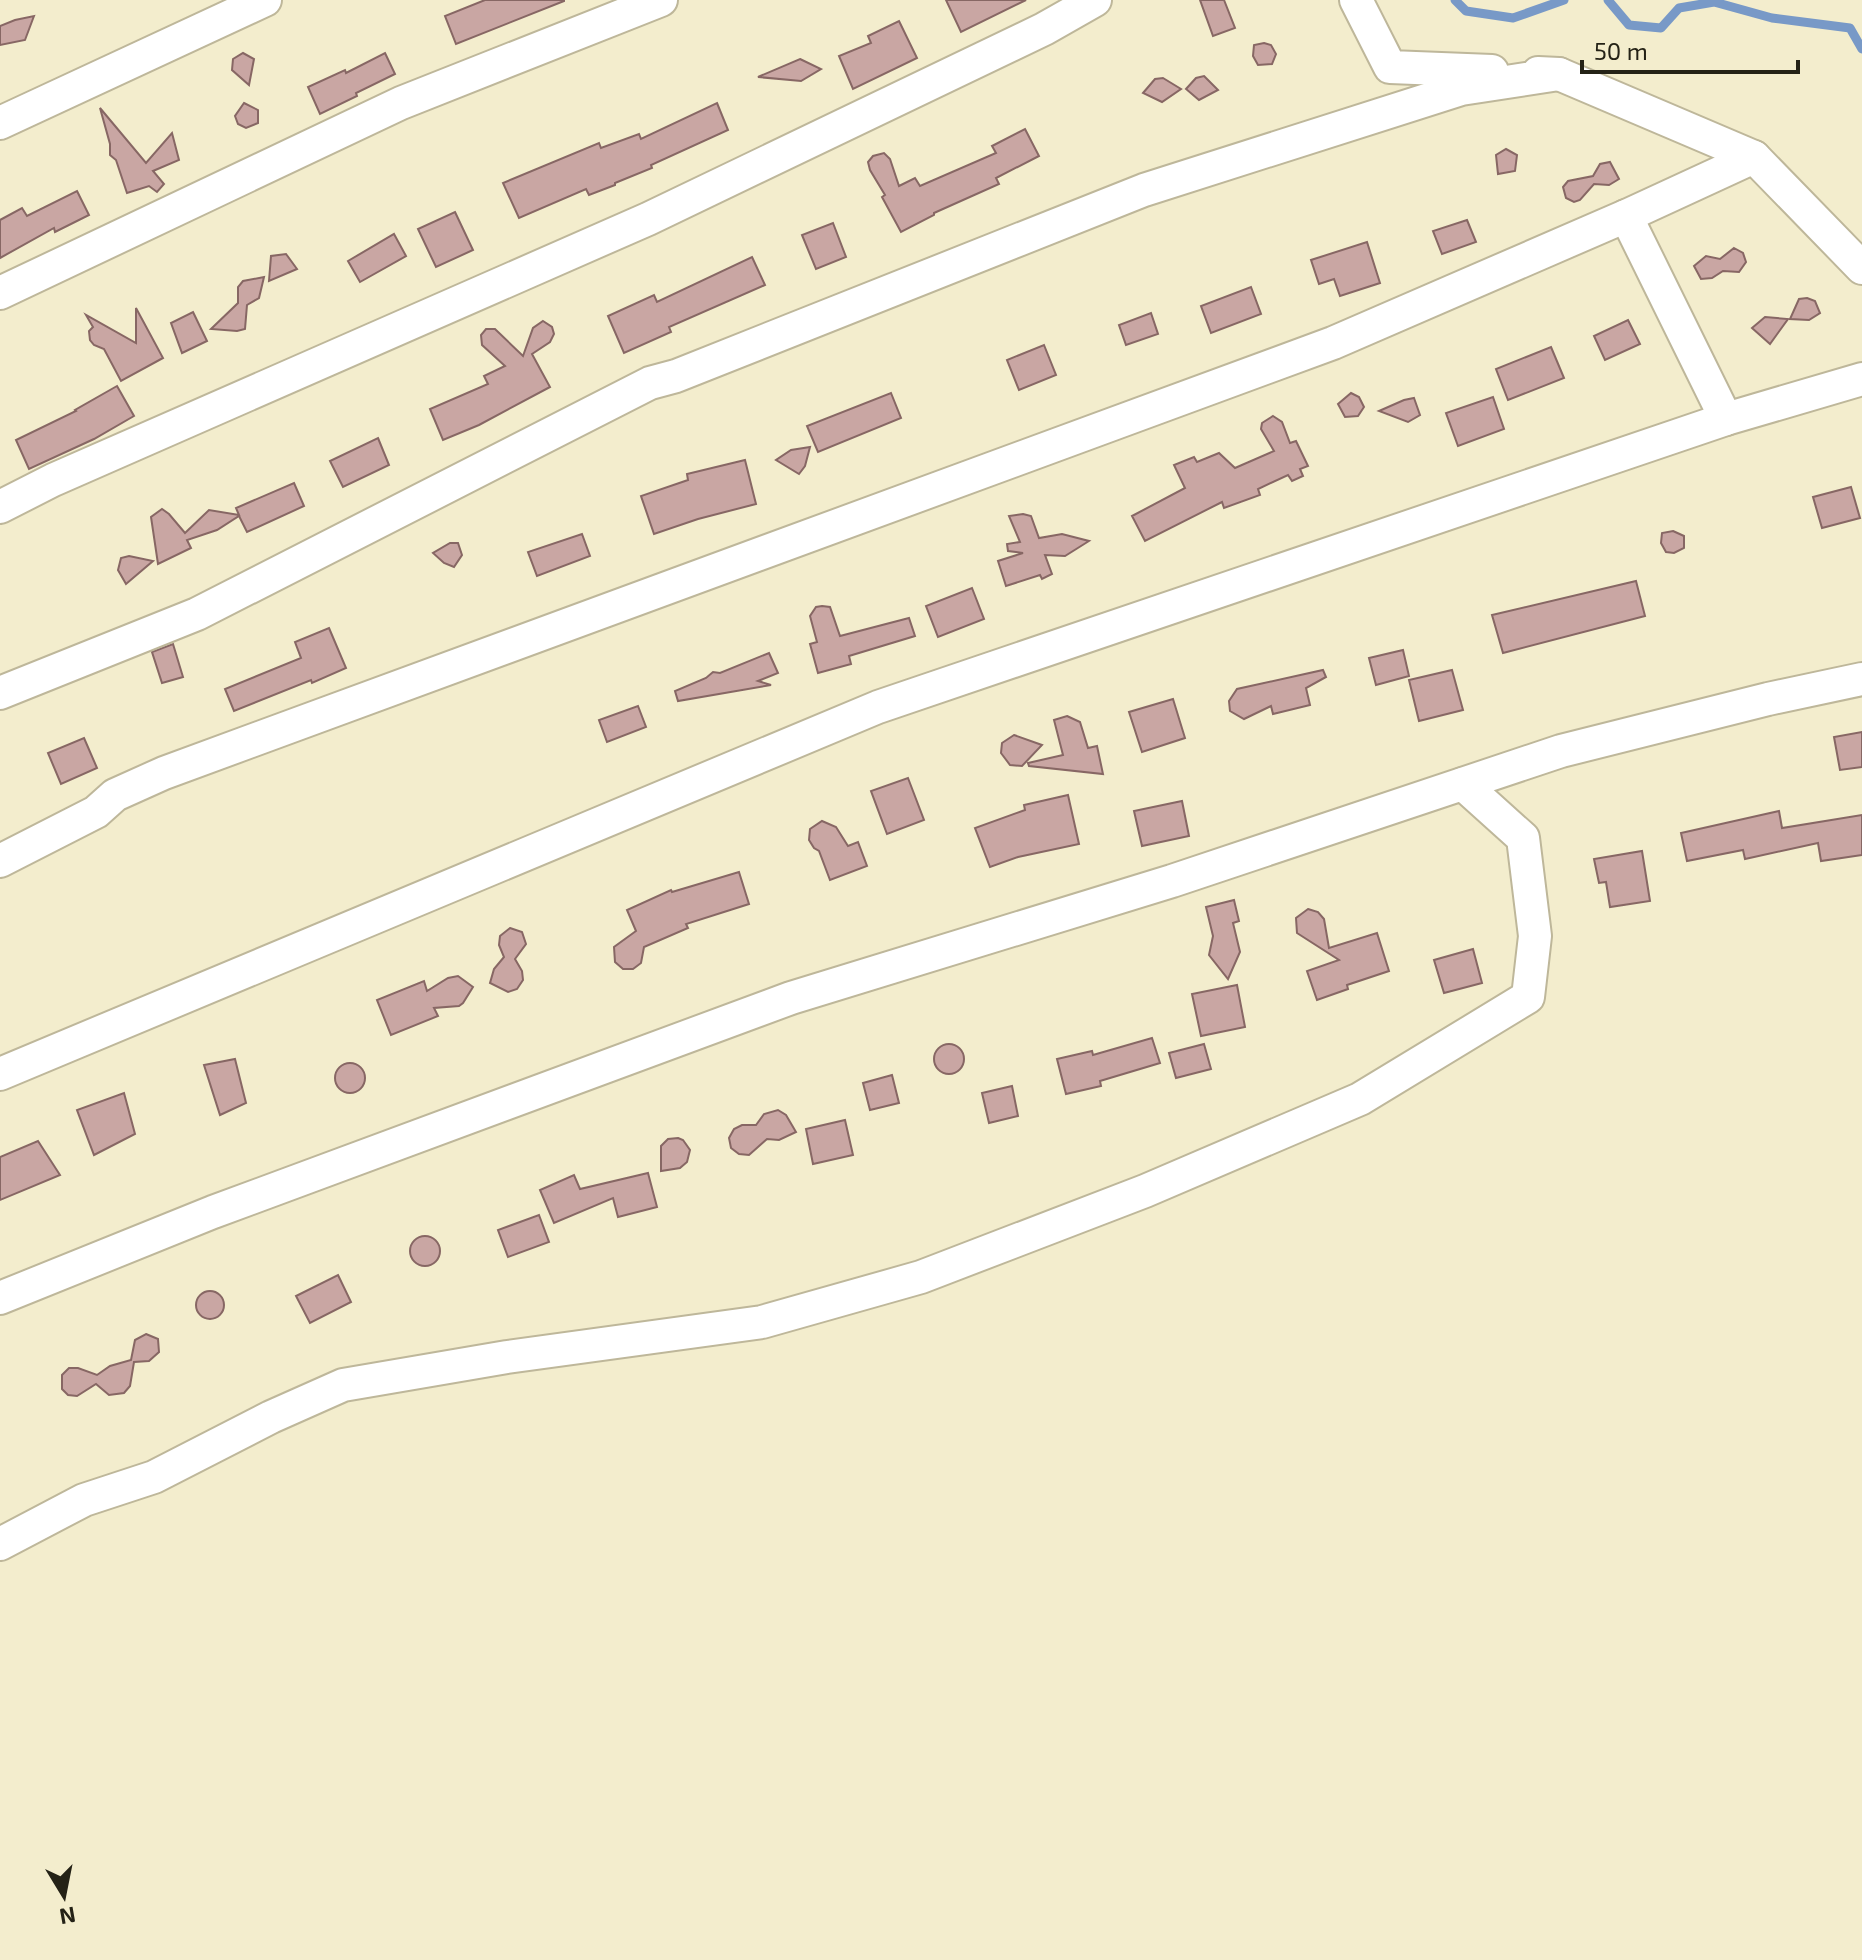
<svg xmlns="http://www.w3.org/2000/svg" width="1862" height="1960" font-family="'Exo 2',sans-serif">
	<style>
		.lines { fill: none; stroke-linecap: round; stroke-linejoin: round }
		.stream { stroke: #7899c7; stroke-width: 9 }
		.building { fill: #c9a6a3; stroke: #876764; stroke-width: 2 }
		.street-casing { stroke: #beb79a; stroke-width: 36 }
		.street { stroke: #fff; stroke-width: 32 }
	</style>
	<rect width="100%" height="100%" fill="#f3edcd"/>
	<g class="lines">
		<g class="stream">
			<polyline points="1455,0 1466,11 1513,18 1564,0"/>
			<polyline points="1608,0 1629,25 1661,28 1679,8 1714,2 1772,18 1850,28 1862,49"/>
		</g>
	</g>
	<g class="building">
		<polygon points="485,0 564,0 564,1 456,44 445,16"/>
		<polygon points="946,0 1026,0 961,32"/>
		<polygon points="1200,0 1224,0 1235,28 1213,36"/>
		<polygon points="34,16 25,40 0,45 0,26 15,20"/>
		<polygon points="899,21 917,58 853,89 839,56 871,43 868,36"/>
		<polygon points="1264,43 1271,45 1276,54 1272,64 1258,65 1253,56 1254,45"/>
		<polygon points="243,53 254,59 249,85 232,70 233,59"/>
		<polygon points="385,53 395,74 356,93 357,96 320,114 308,87 345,70 346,73"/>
		<polygon points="800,59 821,69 801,81 758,77"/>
		<polygon points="1204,76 1218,90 1199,100 1186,89 1196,78"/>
		<polygon points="1163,78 1181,89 1162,102 1143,93 1155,79"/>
		<polygon points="244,103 258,110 258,123 246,128 238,124 235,116"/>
		<polygon points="717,103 728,130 651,165 652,168 615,183 615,185 589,195 586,189 519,218 503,183 599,143 601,148 639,134 641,139"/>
		<polygon points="100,108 146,163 172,133 179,160 153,171 164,184 157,192 149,186 127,193 116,160 110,155 110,144"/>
		<polygon points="1025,129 1039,156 996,178 999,184 934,213 934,215 901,232 882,197 885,195 870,170 868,162 873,156 884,153 890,159 899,186 915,178 920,186 996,153 992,146"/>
		<polygon points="1506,149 1517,155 1515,171 1498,174 1496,155"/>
		<polygon points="1610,162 1619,179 1609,185 1594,184 1580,200 1574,202 1566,198 1563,187 1568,181 1593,176 1600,164"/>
		<polygon points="77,191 89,215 55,232 54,228 0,258 0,220 22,208 27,216"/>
		<polygon points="455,212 473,250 436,267 418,229"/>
		<polygon points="1467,220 1476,242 1442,254 1433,231"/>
		<polygon points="833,223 846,257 816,269 802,235"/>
		<polygon points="394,234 406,256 360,282 348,261"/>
		<polygon points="1367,242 1380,283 1340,296 1334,279 1319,284 1311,260"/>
		<polygon points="1734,248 1743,253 1746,262 1739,272 1723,271 1712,278 1701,279 1694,266 1706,256 1720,259"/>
		<polygon points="286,254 297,269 269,281 271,256"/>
		<polygon points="752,257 765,285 669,327 671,332 624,353 608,316 654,295 657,302"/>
		<polygon points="264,277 259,298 247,305 245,329 237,331 211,329 238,303 238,287 243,281"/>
		<polygon points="1251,287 1261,314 1211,333 1201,306"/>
		<polygon points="1807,298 1815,301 1820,313 1809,320 1790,319 1799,299"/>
		<polygon points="136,308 163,358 121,381 104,349 94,345 90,340 89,331 93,327 86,315 136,343"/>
		<polygon points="193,312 207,341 182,353 171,323"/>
		<polygon points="1151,313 1158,334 1126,345 1119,325"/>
		<polygon points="1765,317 1788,319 1770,344 1752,328"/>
		<polygon points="1628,320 1640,344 1605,360 1594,336"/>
		<polygon points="543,321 552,327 554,334 550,342 532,354 550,387 479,425 443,440 430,409 488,384 484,376 505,366 482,345 481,335 486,329 495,329 523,356 533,328"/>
		<polygon points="1044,345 1056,375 1019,390 1007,360"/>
		<polygon points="1551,347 1564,378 1508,400 1496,369"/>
		<polygon points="117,386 134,416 94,439 29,469 16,440 76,411 75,410"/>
		<polygon points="891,393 901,418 818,452 807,426"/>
		<polygon points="1351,393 1359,397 1364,407 1358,416 1345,417 1338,404"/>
		<polygon points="1493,397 1504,429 1458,446 1446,413"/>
		<polygon points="1414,398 1420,415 1408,422 1379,411 1404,400"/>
		<polygon points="1273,416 1282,422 1290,443 1296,441 1308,466 1300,469 1303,476 1292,481 1288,475 1258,489 1260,495 1224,508 1222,502 1145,541 1132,516 1185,488 1174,465 1194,457 1197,462 1219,453 1235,468 1274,451 1261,429 1262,423"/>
		<polygon points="378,438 389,465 343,487 330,461"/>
		<polygon points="810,447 805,466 799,474 776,460 791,450"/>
		<polygon points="745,460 756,504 698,519 654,534 641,496 688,480 687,474"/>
		<polygon points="294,483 304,506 247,532 239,516 217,530 187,540 191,548 158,564 151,517 162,509 169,514 185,533 209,510 239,515 236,508"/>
		<polygon points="1851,487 1860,518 1822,528 1813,497"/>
		<polygon points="1023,514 1031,516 1039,538 1062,534 1089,541 1065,556 1045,555 1052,574 1042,579 1040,575 1006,586 998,561 1023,553 1008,551 1007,544 1020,542 1009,516"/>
		<polygon points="1673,531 1684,536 1684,548 1674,553 1666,552 1661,543 1662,533"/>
		<polygon points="582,534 590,556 537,576 528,552"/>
		<polygon points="450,543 458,543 462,555 454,567 444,563 433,553"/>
		<polygon points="129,556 153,561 126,584 118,570 121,558"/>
		<polygon points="1636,581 1645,616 1503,653 1492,615"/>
		<polygon points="972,588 984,619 938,637 926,606"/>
		<polygon points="822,606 830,607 840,636 909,618 915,636 849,656 851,664 818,673 810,644 817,642 810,616 816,607"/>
		<polygon points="329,628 346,668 312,683 311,680 234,711 225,689 301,658 295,642"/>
		<polygon points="173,644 183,677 162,683 152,652"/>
		<polygon points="1403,650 1409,676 1376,685 1369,658"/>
		<polygon points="769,653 778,673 758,681 771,685 678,701 675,691 706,678 713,672 720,673"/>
		<polygon points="1323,670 1326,677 1306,688 1310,705 1273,714 1271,706 1244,719 1230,711 1229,701 1237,689"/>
		<polygon points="1452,670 1463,710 1419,721 1409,680"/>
		<polygon points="1173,699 1185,738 1142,752 1129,712"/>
		<polygon points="638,706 646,727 607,742 599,720"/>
		<polygon points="1067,716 1080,722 1088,748 1097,746 1103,774 1029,766 1028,763 1063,755 1054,720"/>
		<polygon points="1862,732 1862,767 1840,770 1834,737"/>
		<polygon points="1014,735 1042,745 1022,766 1010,765 1001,753 1002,743"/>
		<polygon points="84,738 97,768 61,784 48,753"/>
		<polygon points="908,778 924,820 887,834 871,791"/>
		<polygon points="1068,795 1079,844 1018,857 990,867 975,828 1025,810 1024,805"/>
		<polygon points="1182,801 1189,836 1142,846 1134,811"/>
		<polygon points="1779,811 1782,828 1862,815 1862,855 1821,861 1818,843 1745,859 1743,850 1687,861 1681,833"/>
		<polygon points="822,821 836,827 848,846 858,842 867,866 830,880 819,851 814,848 809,840 810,829"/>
		<polygon points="1642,851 1650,901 1610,907 1606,882 1599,883 1594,859"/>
		<polygon points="739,872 749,904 686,924 688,928 644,947 641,963 633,969 623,969 615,962 614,947 636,931 627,910 671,890 672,892"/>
		<polygon points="1234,900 1239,921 1233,923 1240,952 1228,979 1209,955 1213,936 1206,907"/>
		<polygon points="1308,909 1318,912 1324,919 1329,948 1377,933 1389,971 1347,985 1348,989 1317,1000 1307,971 1339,960 1297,933 1296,918"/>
		<polygon points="510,928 522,932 526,944 515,959 522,971 523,980 517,989 508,992 490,983 494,969 504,957 499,945 500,936"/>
		<polygon points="1473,949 1482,983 1444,993 1434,960"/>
		<polygon points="458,976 473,987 463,1003 459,1006 434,1008 438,1016 391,1035 377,1000 424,981 427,991 448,978"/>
		<polygon points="1237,985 1245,1027 1201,1036 1192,994"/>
		<polygon points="1152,1038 1160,1063 1100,1081 1101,1086 1066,1094 1057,1059 1092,1051 1093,1055"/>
		<circle cx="949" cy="1059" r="15"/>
		<polygon points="1204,1044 1211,1069 1176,1078 1169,1053"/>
		<polygon points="235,1059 246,1103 220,1115 204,1065"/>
		<circle cx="350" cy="1078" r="15"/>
		<polygon points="892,1075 899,1103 870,1110 863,1083"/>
		<polygon points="1012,1086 1018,1116 989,1123 982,1093"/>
		<polygon points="124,1093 135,1134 94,1155 77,1110"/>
		<polygon points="778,1110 786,1115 796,1132 779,1140 767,1139 749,1155 739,1154 731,1148 729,1138 734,1129 742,1125 756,1125 764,1114"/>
		<polygon points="845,1120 853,1155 813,1164 806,1129"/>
		<polygon points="678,1138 683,1140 690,1150 687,1162 680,1168 661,1171 661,1146 668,1139"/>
		<polygon points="38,1141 60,1175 0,1200 0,1157"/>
		<polygon points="648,1173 657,1207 618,1217 613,1198 554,1223 540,1190 574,1175 580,1189"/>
		<polygon points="539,1215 549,1242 508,1257 498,1230"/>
		<circle cx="425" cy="1251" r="15"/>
		<polygon points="338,1275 351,1302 310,1323 296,1296"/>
		<circle cx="210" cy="1305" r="14"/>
		<polygon points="146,1334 158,1339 159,1352 149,1361 134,1362 130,1386 124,1393 109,1395 96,1384 77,1396 68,1395 62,1389 62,1375 69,1368 78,1368 97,1375 110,1366 131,1360 135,1340"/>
	</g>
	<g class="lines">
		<g class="street-casing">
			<g id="street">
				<polyline points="1356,0 1390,67 1492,71"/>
				<polyline points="1538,73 1559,74 1754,157 1862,268"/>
				<polyline points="0,123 265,0"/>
				<polyline points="1626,216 1726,419"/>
				<polyline points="0,293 401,103 661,0"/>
				<polyline points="0,507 53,480 648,219 1044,29 1095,0"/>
				<polyline points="0,693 197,614 650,383 676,376 1144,190 1461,89 1559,74"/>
				<polyline points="0,861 96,812 115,795 164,773 1333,343 1626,216 1754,157"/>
				<polyline points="0,1074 878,707 1726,419 1862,379"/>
				<polyline points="0,1298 213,1212 791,998 1172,881 1561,751 1768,699 1862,679"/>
				<polyline points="0,1544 84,1500 154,1477 271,1417 343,1385 507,1357 762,1322 921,1277 1145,1191 1360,1099 1528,997 1535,936 1523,838 1463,784"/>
			</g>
		</g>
		<use href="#street" class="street"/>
	</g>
	<g transform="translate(64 1896) rotate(170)" stroke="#f3edcd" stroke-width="6" paint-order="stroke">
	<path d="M0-6L14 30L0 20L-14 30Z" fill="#242216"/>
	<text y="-12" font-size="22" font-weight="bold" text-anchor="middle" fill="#242216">N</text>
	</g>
	<path d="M1582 60v12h216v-12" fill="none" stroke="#242216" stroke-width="4"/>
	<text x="1594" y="60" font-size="24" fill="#242216" stroke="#f3edcd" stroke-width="6" paint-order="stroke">50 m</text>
</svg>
